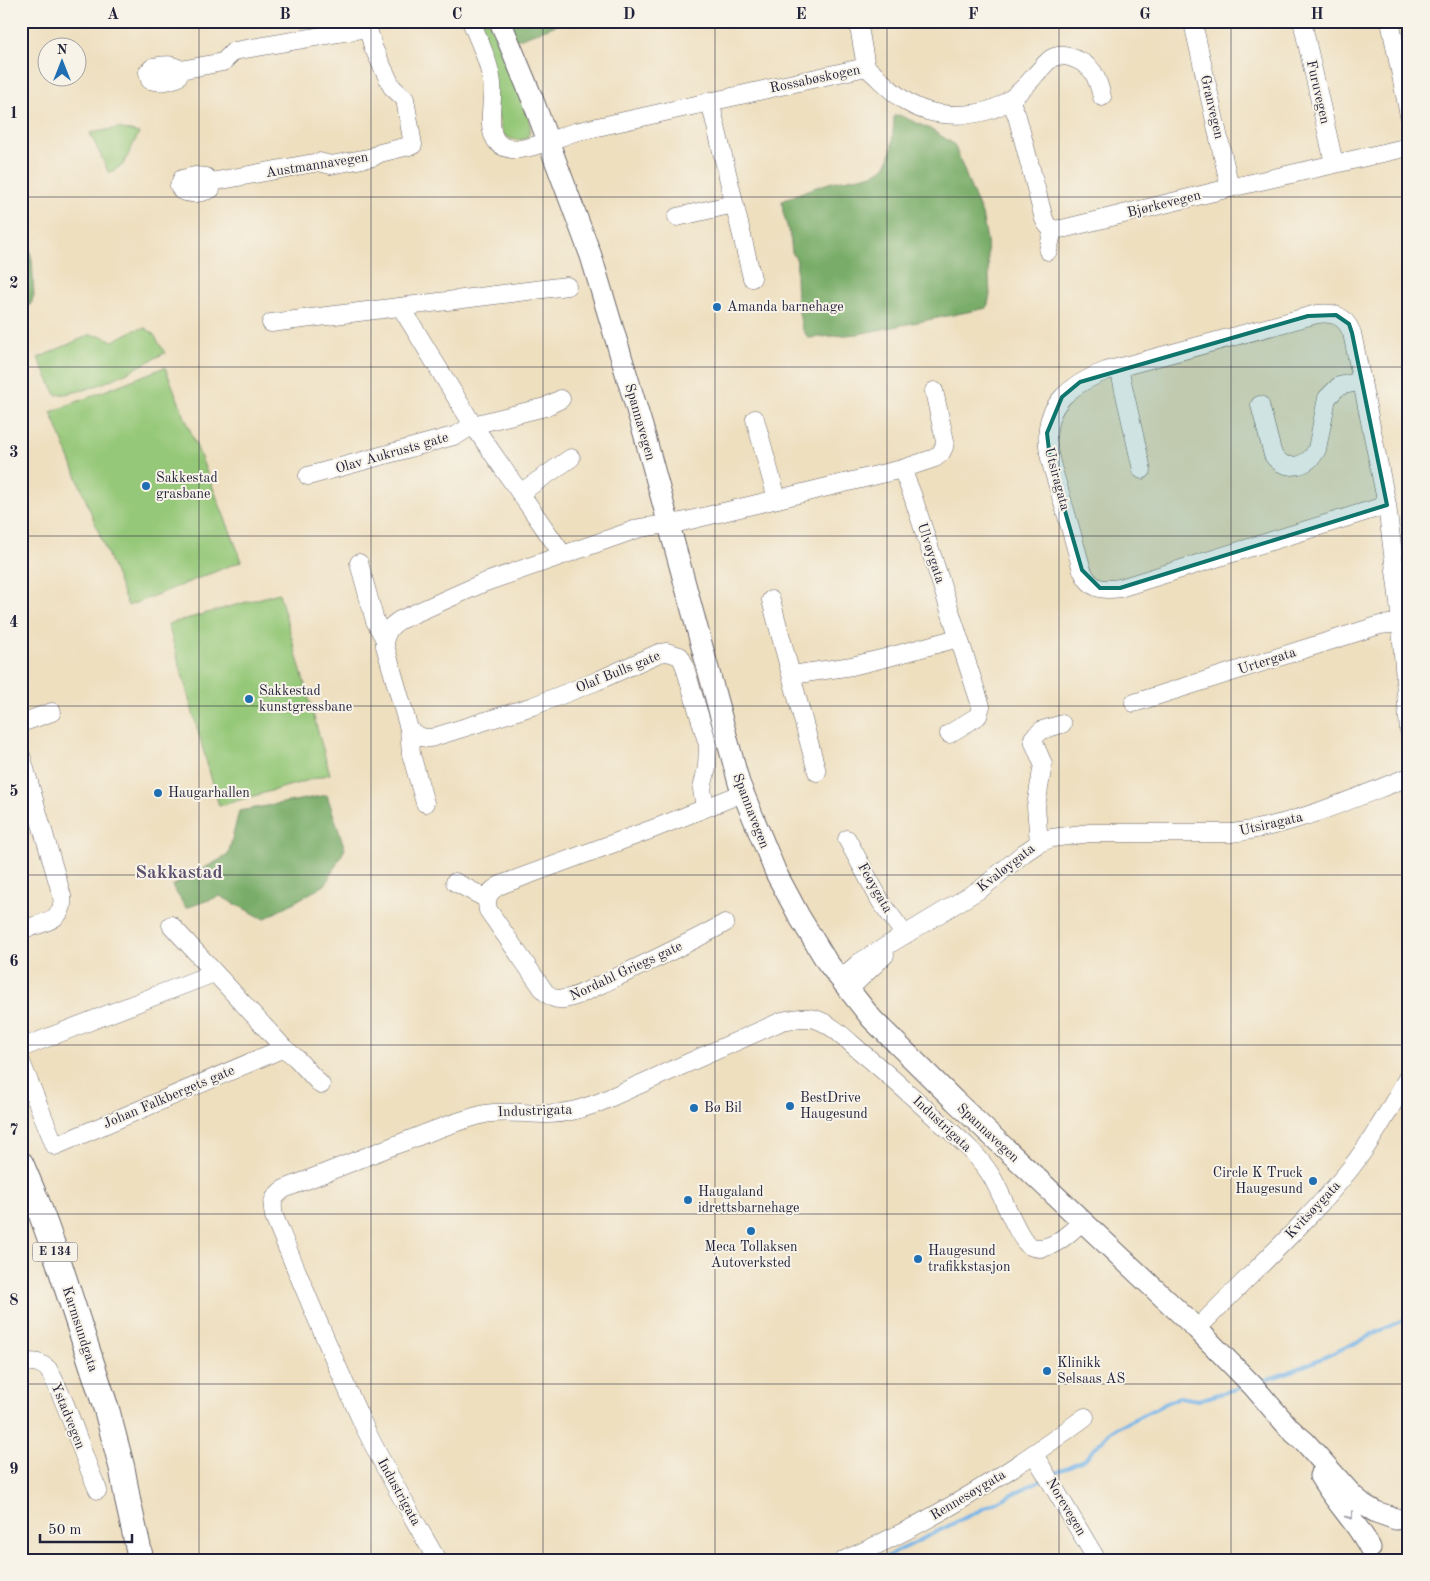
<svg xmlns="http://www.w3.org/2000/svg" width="1430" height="1581" font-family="'Old Standard TT',serif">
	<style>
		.green { fill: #95c878; stroke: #5c755a }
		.forest { fill: #78ac68; stroke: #4d6752 }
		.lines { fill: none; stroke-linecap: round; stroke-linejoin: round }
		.stream { stroke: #74b4e8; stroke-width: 4 }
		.minor-casing { stroke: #696469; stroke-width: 19 }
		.major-casing { stroke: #696469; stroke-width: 23 }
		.highway-casing { stroke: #696469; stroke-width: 27 }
		.minor { stroke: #fff; stroke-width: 18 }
		.major { stroke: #fff; stroke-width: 21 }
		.highway { stroke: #fff; stroke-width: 25 }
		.oneway { stroke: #9c9ca7 }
		.marked { fill: #0f766e; fill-opacity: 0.2; stroke: #0f766e; stroke-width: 4; stroke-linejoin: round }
		.grid { fill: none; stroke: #22223b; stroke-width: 1; stroke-opacity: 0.55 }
		.poi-dot { fill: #1f6fb2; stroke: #f7f3e8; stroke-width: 2 }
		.labels { text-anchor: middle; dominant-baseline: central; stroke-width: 4; stroke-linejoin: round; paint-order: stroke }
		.shield { fill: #f7f3e8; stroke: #62616f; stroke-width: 1 }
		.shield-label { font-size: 12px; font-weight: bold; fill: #22223b }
		.street-label { font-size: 14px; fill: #22223b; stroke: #f7f3e8 }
		.poi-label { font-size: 14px; fill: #22223b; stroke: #f7f3e8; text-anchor: start }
		.district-label { font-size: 19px; font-weight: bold; fill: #5b506e; stroke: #f7f3e8 }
		.neatline { fill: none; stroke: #22223b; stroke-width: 2 }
		.grid-label { font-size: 16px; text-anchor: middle; font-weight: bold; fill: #22223b }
	</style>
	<rect width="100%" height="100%" fill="#f7f3e8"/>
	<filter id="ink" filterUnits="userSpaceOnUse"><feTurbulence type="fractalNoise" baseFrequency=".02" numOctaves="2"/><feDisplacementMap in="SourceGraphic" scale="10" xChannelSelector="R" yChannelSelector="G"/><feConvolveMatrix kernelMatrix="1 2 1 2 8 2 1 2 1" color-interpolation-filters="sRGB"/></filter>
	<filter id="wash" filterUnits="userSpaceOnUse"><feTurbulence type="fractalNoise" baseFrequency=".0096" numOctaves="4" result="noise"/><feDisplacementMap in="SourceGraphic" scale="20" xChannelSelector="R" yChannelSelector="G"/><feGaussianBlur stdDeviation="1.12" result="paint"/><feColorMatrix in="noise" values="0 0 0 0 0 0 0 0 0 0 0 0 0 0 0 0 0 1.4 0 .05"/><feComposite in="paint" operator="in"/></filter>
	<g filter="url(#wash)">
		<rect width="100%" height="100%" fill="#eedfbf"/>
		<g class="green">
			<path d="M 478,21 L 489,21 L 527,110 L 530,125 L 530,131 L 527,138 C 517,142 510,140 502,133 Z"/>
			<polygon points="118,128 139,133 123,165 109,173 90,133"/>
			<path d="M 145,328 L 153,333 L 165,353 C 131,370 95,392 56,395 L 38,358 L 89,335 L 102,336 L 113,341 L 134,330 Z"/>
			<polygon points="165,367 242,561 128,606 51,412"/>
			<polygon points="279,593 330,774 219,806 168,624"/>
		</g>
		<g class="forest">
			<polygon points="492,21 567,21 508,43"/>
			<path d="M 899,115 L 930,129 L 954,144 L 972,191 L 982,214 L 987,240 L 990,295 L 987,308 L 858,334 L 808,338 L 802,328 L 797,302 L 796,278 L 797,261 L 792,252 L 790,236 L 783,212 L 782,201 C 797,194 812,188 829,183 C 844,178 877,178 886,165 C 893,156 893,128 894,116 Z"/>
			<polygon points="21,213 27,221 29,236 30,251 32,260 34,295 31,304 21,311"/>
			<polygon points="327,795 345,849 325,885 264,919 220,896 186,908 172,886 228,855 239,811"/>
		</g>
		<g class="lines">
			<g class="stream">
				<path d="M 1260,1382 C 1311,1366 1360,1340 1409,1317"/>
				<polyline points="1051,1475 1085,1459 1112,1430 1179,1397 1199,1400 1243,1387"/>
				<polyline points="880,1560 1043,1479"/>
			</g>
		</g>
	</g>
	<g filter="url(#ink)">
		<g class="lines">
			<g class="minor-casing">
				<g id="minor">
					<path d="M 471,21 C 479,41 489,61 492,83 C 494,99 487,122 494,137 C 497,144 504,148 512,149 C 529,151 558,137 575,132 L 866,67 C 879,78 890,91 904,100 C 932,120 985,120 1012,98 C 1021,91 1029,83 1036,74 C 1041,69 1046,62 1052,58 C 1064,51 1086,62 1093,72 C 1097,79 1100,88 1102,97"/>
					<polyline points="858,21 866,67"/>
					<polyline points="1302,21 1334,163"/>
					<polyline points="1390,21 1409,115"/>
					<polyline points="1194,27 1230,188"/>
					<path d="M 181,70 L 177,78 C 168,81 160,83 150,80 L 148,72 L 153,67 C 165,65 170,63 181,70 L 223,62 L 234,51 L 368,28"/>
					<path d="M 1010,100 L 1017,116 L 1044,219 C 1049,231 1054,230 1066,228 L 1230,188 L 1409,147"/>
					<polyline points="710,101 752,278"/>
					<path d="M 195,176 L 206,177 L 211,182 L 211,189 C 200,193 192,195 182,191 L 179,186 L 182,179 Z"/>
					<polyline points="211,182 319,162 331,165 373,157 380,153 413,145 405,99 392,87 373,47 366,21"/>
					<polyline points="677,217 734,204"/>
					<polyline points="1048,251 1053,229"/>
					<polyline points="401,307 473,425 563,555"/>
					<polyline points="271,323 567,286"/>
					<polyline points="1119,368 1142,470"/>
					<path d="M 1260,405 L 1273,455 C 1285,473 1309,467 1317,449 L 1327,398 L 1339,386 L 1362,381"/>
					<polyline points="755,419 777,499"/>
					<polyline points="902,469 912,494 981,706 978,716 949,734"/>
					<polyline points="308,476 457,435 473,425 545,407 561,399"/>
					<polyline points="520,493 571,458"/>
					<path d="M 1387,505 L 1120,588 C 1101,591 1090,589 1082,570 C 1075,545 1068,519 1060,493 C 1056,478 1049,462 1048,445 C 1043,404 1072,384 1106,371 L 1317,314 C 1335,312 1345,316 1352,333 L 1387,505 L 1399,603 L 1409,731"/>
					<polyline points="359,563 375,621 384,638"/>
					<polyline points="771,600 817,772"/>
					<polyline points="792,675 852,666 885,658 958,638"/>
					<polyline points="1134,703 1380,625 1400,623"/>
					<polyline points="21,723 52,712"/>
					<polyline points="409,729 411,754 425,803"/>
					<path d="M 21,755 L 62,896 C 66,922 41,923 21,930"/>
					<path d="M 705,808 L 702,789 L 707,767 L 708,745 L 684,664 L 680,656 L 667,652 L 659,653 L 597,681 L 533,706 L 431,738 C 421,738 416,736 409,729 L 385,646 C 384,633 390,626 400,620 L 483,583 L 640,528 L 682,522 L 902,469 L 935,458 L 941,453 L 944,447 L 945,441 L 934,391"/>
					<polyline points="847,839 881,902 905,935"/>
					<polyline points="1039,843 1036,806 1043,764 1034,743 1033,738 1042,730 1062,724"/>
					<polyline points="455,882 487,899"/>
					<path d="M 725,923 C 686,945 645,964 604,983 C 592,988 571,1001 558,999 C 553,999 549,995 545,992 L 488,910 C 485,896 490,890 503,884 L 658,827 L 743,793"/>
					<polyline points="171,925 284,1048 296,1058 321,1085"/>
					<path d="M 840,979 L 860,962 L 982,888 L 1024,853 L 1039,843 L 1052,838 L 1090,833 L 1231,833 C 1293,826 1351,799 1409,777"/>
					<polyline points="848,990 885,955"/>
					<polyline points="21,1048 214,973"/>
					<polyline points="21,1062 55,1146 284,1048"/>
					<path d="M 1197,1329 C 1248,1276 1304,1226 1350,1169 C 1373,1140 1391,1107 1409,1075"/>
					<path d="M 21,1364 C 32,1361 39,1361 48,1369 C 70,1407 80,1451 98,1490"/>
					<polyline points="1034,1454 1097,1560"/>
					<path d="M 437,1560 C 412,1516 386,1472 364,1426 C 332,1357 303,1286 274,1216 C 271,1202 273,1197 284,1189 C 322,1174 360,1159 398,1144 C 427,1133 455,1121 485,1114 C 505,1110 526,1114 546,1114 C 565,1114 581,1109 598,1103 L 782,1021 C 793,1019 804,1016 815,1019 C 832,1024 848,1041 861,1052 C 888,1074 913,1097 938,1120 C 956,1136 977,1153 990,1174 C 1000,1188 1018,1240 1030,1246 C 1049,1255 1070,1232 1082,1222"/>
					<path d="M 844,1560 C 930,1523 1010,1473 1085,1417"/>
				</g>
			</g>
			<g class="major-casing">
				<g id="major">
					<polyline points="500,21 532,98 591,256 644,433 739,783 776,873 799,916 827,962 872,1019 955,1101 1197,1329 1253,1386 1291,1430 1305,1442 1352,1495 1364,1505 1376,1512 1396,1519"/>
					<path d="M 1320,1476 C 1335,1502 1357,1522 1370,1548"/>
				</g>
			</g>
			<g class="highway-casing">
				<polyline id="highway" points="21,1164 37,1202 59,1263 107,1411 122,1468 128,1502 141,1560"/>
			</g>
			<use href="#minor" class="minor"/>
			<use href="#major" class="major"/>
			<use href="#highway" class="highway"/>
		</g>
		<defs><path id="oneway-chevron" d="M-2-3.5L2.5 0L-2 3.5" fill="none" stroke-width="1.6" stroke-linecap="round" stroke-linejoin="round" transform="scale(1.25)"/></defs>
		<use class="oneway" href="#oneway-chevron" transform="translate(1350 1516) rotate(53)"/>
	</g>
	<path class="marked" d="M 1336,315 L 1349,324 L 1352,333 L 1387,505 L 1120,588 L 1100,588 L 1082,570 L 1050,459 L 1047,433 L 1062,397 L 1080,382 L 1308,316 Z"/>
	<path class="grid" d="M 199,21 L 199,1560M 371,21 L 371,1560M 543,21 L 543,1560M 715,21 L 715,1560M 887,21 L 887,1560M 1059,21 L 1059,1560M 1231,21 L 1231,1560M 21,197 L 1409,197M 21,367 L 1409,367M 21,536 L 1409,536M 21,706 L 1409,706M 21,875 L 1409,875M 21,1045 L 1409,1045M 21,1214 L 1409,1214M 21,1384 L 1409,1384"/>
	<g class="poi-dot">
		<circle cx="717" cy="307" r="5"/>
		<circle cx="146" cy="486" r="5"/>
		<circle cx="249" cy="699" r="5"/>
		<circle cx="158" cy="793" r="5"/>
		<circle cx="790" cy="1106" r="5"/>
		<circle cx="694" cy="1108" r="5"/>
		<circle cx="1313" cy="1181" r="5"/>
		<circle cx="688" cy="1200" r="5"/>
		<circle cx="751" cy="1231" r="5"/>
		<circle cx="918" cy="1259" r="5"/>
		<circle cx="1047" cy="1371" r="5"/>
	</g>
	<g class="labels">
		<rect class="shield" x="32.5" y="1242.5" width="45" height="19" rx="4"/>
		<g class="shield-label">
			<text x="55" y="1252">E 134</text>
		</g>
		<g class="street-label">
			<text transform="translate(815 79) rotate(-12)">Rossabøskogen</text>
			<text transform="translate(1318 92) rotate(77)">Furuvegen</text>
			<text transform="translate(1212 107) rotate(77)">Granvegen</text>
			<text transform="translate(317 165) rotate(-9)">Austmannavegen</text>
			<text transform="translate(1164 204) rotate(-14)">Bjørkevegen</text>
			<text transform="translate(640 422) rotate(74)">Spannavegen</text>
			<text transform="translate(392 453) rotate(-16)">Olav Aukrusts gate</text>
			<text transform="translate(1057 479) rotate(75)">Utsiragata</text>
			<text transform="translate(931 553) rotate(72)">Ulvøygata</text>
			<text transform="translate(1267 661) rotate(-18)">Urtergata</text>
			<text transform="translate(618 672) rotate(-22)">Olaf Bulls gate</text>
			<text transform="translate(751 811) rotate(69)">Spannavegen</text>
			<text transform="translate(1271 824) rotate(-13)">Utsiragata</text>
			<text transform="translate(1006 868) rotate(-38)">Kvaløygata</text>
			<text transform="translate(875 888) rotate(60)">Feøygata</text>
			<text transform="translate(626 971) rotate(-25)">Nordahl Griegs gate</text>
			<text transform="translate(169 1097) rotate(-23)">Johan Falkbergets gate</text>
			<text transform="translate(535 1111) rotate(-2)">Industrigata</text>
			<text transform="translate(942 1124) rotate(43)">Industrigata</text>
			<text transform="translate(988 1133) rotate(43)">Spannavegen</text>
			<text transform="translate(1313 1210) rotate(-47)">Kvitsøygata</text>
			<text transform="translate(80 1329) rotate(72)">Karmsundgata</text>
			<text transform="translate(68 1416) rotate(68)">Ystadvegen</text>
			<text transform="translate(399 1492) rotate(61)">Industrigata</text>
			<text transform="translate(968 1495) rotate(-31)">Rennesøygata</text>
			<text transform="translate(1066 1507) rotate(59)">Norevegen</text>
		</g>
		<g class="poi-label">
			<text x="727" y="307">Amanda barnehage</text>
			<text x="156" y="478">Sakkestad<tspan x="156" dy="16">grasbane</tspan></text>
			<text x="259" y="691">Sakkestad<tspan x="259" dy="16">kunstgressbane</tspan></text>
			<text x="168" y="793">Haugarhallen</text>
			<text x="800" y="1098">BestDrive<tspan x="800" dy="16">Haugesund</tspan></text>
			<text x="704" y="1108">Bø Bil</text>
			<text x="1303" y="1173" text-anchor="end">Circle K Truck<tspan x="1303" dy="16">Haugesund</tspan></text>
			<text x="698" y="1192">Haugaland<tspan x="698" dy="16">idrettsbarnehage</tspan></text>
			<text x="751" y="1247" text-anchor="middle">Meca Tollaksen<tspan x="751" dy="16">Autoverksted</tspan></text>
			<text x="928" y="1251">Haugesund<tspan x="928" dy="16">trafikkstasjon</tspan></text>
			<text x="1057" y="1363">Klinikk<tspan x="1057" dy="16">Selsaas AS</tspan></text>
		</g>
		<g class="district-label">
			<text x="179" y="873">Sakkastad</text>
		</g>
	</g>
	<rect width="1430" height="1581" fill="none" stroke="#f7f3e8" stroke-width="55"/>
	<g transform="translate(62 62)"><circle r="24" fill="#f7f3e8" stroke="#a29fa3"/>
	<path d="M0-4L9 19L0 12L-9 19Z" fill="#1f6fb2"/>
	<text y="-8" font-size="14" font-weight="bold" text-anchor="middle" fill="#22223b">N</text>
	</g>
	<path d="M40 1534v8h92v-8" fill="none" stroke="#22223b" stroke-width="2.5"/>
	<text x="48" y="1534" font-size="15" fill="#22223b" stroke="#f7f3e8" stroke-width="4" paint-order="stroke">50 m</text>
	<rect x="28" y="28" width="1374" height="1526" class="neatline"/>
	<g class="grid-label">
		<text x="113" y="19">A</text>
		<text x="285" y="19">B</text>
		<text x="457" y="19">C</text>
		<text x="629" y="19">D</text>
		<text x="801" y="19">E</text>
		<text x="973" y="19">F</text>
		<text x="1145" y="19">G</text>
		<text x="1317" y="19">H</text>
		<text x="14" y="118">1</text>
		<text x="14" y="288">2</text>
		<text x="14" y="457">3</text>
		<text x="14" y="627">4</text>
		<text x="14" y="796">5</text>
		<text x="14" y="966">6</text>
		<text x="14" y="1135">7</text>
		<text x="14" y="1305">8</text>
		<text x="14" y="1474">9</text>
	</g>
</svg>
